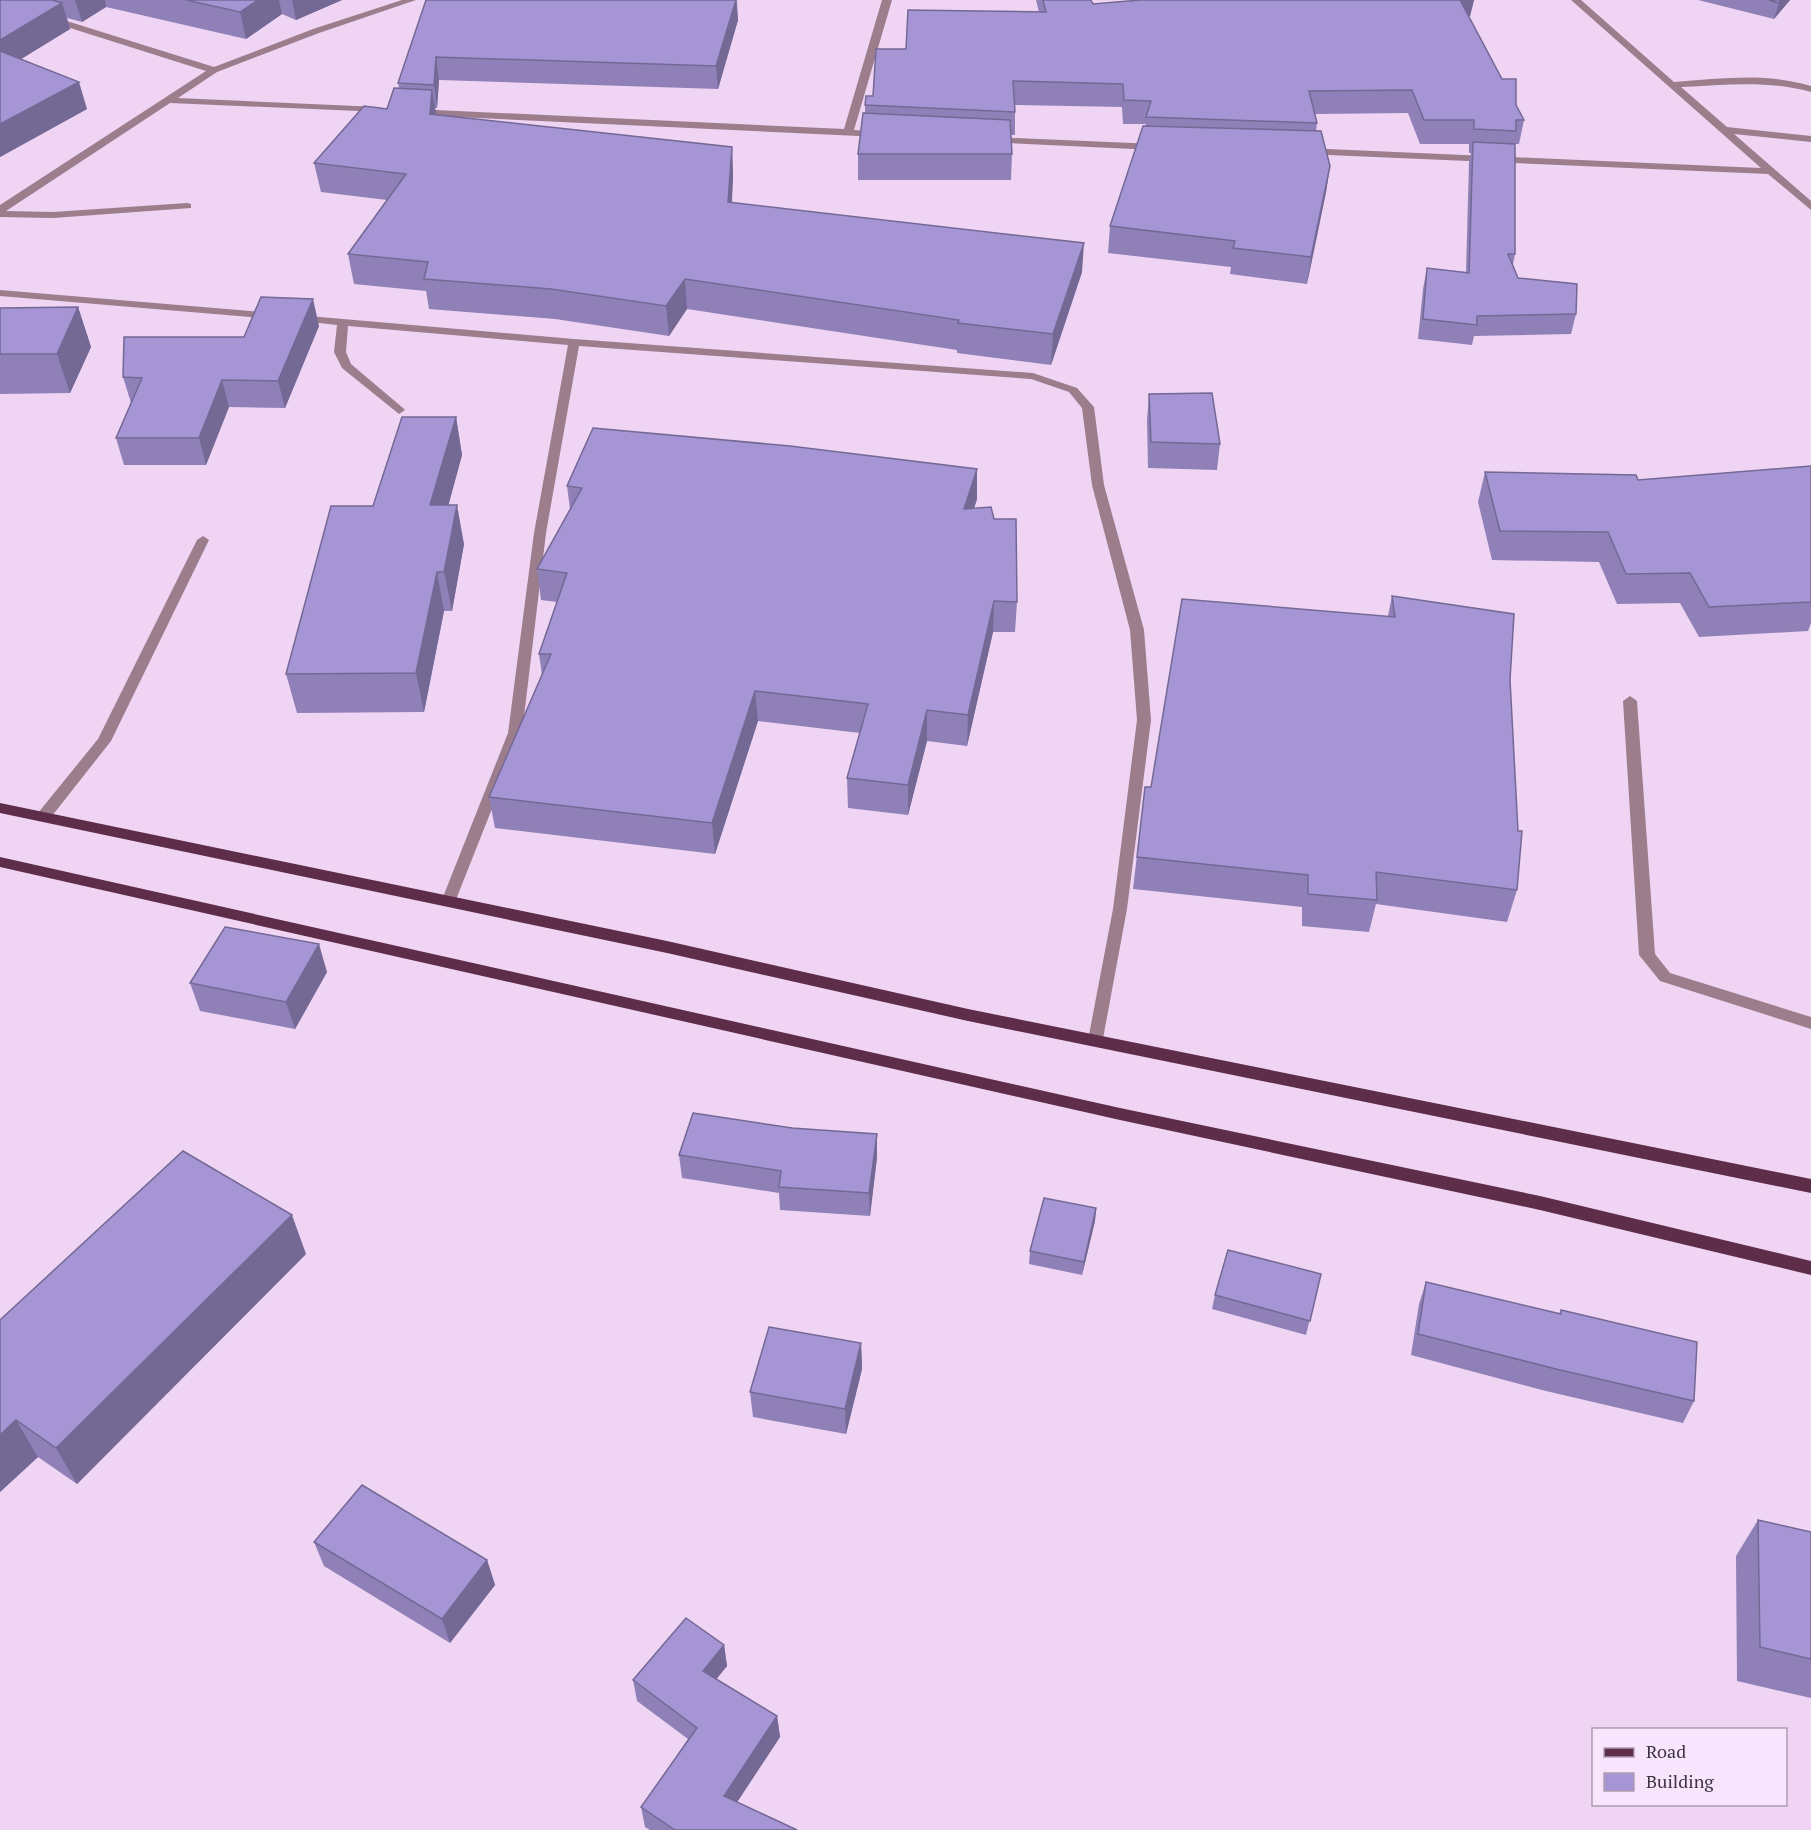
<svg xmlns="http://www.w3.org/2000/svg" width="1811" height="1830" font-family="'PT Serif',serif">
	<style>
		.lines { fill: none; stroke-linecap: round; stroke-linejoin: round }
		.minor { fill: #9b7d8c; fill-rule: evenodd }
		.major { fill: #5e2d49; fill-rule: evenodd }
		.wall { fill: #8f80b7 }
		.shaded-wall { fill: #746895 }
		.building { fill: #a695d5; stroke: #746895; stroke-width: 1.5 }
	</style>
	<rect width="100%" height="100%" fill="#efd5f3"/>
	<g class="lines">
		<g class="minor">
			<polygon points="402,0 416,0 319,33 217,72 178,98 379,107 384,110 382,112 170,103 6,211 53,212 187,203 191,204 191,208 53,218 0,217 0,205 206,71 48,21 48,17 54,17 214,67 313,29"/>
			<polygon points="882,0 892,0 854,130 883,132 883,136 880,137 415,115 410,112 415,109 844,129"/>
			<path d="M 1571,0 L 1581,0 L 1674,82 C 1720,79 1766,72 1811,86 L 1811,92 C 1767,80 1726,85 1681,87 L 1727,127 L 1811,136 L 1811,142 L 1734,134 L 1811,201 L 1811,210 L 1768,174 L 1305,154 L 1300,151 L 1305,148 L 1761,168 Z"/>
			<polygon points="991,137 1155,144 1160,147 1155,150 987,142 987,138"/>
			<polygon points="0,290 273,313 279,316 273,319 0,296"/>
			<polygon points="297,315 574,339 1033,373 1077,388 1094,407 1104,485 1144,630 1151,720 1127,909 1102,1044 1090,1044 1088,1040 1113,909 1137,720 1130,630 1092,485 1082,408 1069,392 1031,379 579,346 546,533 522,733 455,902 453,906 443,906 441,902 508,733 534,533 568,345 348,326 346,352 351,364 403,408 405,410 399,414 342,368 334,352 337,325 293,320 291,318"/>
			<polygon points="203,536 209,540 111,741 48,821 38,821 36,817 38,813 98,739 197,540"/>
			<polygon points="1630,696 1637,701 1655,954 1670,973 1811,1017 1811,1029 1660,981 1639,955 1623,701"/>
		</g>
		<g class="major">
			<polygon points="0,803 667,941 968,1009 1811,1179 1811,1193 968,1021 667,953 0,813"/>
			<polygon points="0,857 1120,1108 1540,1196 1811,1261 1811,1275 1540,1210 1120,1120 0,867"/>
		</g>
	</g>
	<g class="wall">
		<polygon points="0,0 342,0 296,20 282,14 246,39 106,7 82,22 67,18 70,29 21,59 87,109 0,157"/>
		<polygon points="426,0 737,0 738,20 718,89 439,80 437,108 435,108 436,115 732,147 733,176 732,203 1082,272 1051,365 957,353 957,350 687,309 669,336 555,319 429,309 426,291 354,284 348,254 387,200 321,192 314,163 387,109 399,88 398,83"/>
		<polygon points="1036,0 1087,0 1093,4 1140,0 1474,0 1470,16 1469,16 1524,120 1519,144 1513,144 1515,254 1513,265 1518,278 1576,314 1571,334 1474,336 1472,345 1418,339 1423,289 1427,268 1466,272 1469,162 1471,153 1469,153 1469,144 1420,144 1408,113 1315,114 1317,123 1316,131 1330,166 1326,192 1307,284 1230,274 1231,267 1108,253 1110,226 1145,126 1146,124 1123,124 1122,107 1015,105 1015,135 1011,135 1012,154 1011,180 858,180 858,154 865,113 865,105 873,96 906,49 1039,12"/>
		<polygon points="1698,0 1790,0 1774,19"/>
		<polygon points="78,307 91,347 70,393 0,394 0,308"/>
		<polygon points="319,326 285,408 229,407 206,465 124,465 116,438 131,403 123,377 244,337"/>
		<polygon points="1149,394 1220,444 1217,470 1148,468 1147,420"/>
		<polygon points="456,417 462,455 448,505 464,544 452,611 444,611 424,712 297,713 286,674 373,506"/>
		<polygon points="1811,466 1811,623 1808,631 1699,637 1680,603 1617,604 1599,562 1492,560 1478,502 1485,472 1638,480"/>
		<polygon points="977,469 977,499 974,508 994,519 1017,602 1015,632 993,632 967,746 927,741 908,815 848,808 847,778 860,733 758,721 715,854 495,828 489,797 542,675 539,654 557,602 541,600 537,569 570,509 567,486"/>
		<polygon points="1392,596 1510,680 1517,890 1507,922 1376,904 1369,932 1302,926 1302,907 1133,889 1145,787 1151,787 1388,616"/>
		<polygon points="327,972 295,1029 200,1011 190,983"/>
		<polygon points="792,1128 877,1134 877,1157 870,1216 780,1210 779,1193 682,1178 679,1155"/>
		<polygon points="1096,1208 1095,1221 1082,1275 1029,1264 1030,1251"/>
		<polygon points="306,1254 77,1484 38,1457 0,1492 0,1320"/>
		<polygon points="1321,1274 1306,1335 1212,1309 1215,1295"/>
		<polygon points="1426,1282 1559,1314 1561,1310 1694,1401 1683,1423 1546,1391 1411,1355 1419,1304"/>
		<polygon points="861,1343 862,1369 846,1434 753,1417 750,1392"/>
		<polygon points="1758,1520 1811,1532 1811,1698 1737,1681 1736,1556"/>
		<polygon points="314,1542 487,1560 495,1585 450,1643 324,1566"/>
		<polygon points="724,1645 727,1666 716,1679 777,1716 780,1737 737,1802 797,1830 650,1830 645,1827 641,1807 688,1739 637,1701 633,1680"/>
	</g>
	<g class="shaded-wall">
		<polygon points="75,0 105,0 106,7 82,22"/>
		<polygon points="258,0 279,0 282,14 246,39 240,12"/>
		<polygon points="292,0 342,0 296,20"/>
		<polygon points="736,0 738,20 718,89 716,66"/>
		<polygon points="1457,0 1474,0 1470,16 1454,19"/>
		<polygon points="1781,0 1790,0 1774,19 1779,3"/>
		<polygon points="62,3 70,29 0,72 0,40"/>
		<polygon points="436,57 439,80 437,108 434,85"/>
		<polygon points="79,82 87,109 0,157 0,124"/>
		<polygon points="432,90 437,118 430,114"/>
		<polygon points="732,147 733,176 730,231 728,202"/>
		<polygon points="1330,166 1326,192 1307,284 1311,257"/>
		<polygon points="1084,243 1082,272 1051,365 1053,334"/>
		<polygon points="685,279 687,309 669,336 666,306"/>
		<polygon points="313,299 319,326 285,408 278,381"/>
		<polygon points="78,307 91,347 70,393 57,354"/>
		<polygon points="222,380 229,407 206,465 199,438"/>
		<polygon points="456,417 462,455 438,544 430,505"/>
		<polygon points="977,469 977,499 964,539 964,509"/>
		<polygon points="457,505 464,544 452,611 444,572"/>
		<polygon points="437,572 444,611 424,712 416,673"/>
		<polygon points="994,601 993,632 967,746 968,715"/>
		<polygon points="755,691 758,721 715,854 712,823"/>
		<polygon points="927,710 927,741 908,815 908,785"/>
		<polygon points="319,944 327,972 295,1029 286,1002"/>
		<polygon points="877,1134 877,1157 870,1216 869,1193"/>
		<polygon points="1096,1208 1095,1221 1082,1275 1084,1262"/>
		<polygon points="292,1215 306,1254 77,1484 56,1448"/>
		<polygon points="861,1343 862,1369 846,1434 845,1409"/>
		<polygon points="16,1420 38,1457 0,1492 0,1435"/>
		<polygon points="487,1560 495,1585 450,1643 442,1619"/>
		<polygon points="724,1645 727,1666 706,1692 703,1671"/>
		<polygon points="777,1716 780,1737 728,1816 724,1796"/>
	</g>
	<g class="building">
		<polygon points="0,0 52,0 62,3 0,40"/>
		<polygon points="186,0 258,0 240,12"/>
		<polygon points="426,0 736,0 716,66 436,57 434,85 398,83"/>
		<polygon points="1043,0 1091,0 1093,4 1140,0 1460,0 1502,79 1516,79 1516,105 1524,120 1516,120 1516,131 1474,129 1474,120 1424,120 1412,90 1309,91 1317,123 1146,117 1151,101 1124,100 1123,84 1013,81 1015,112 865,105 866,96 873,96 876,49 906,49 908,10 1046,12"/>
		<polygon points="1769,0 1781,0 1779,3"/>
		<polygon points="0,51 79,82 0,124"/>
		<polygon points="394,88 432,90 430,114 732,147 728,202 1084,243 1053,334 958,323 959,320 685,279 666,306 551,289 424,279 428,262 348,254 406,174 314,163 364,106 387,109"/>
		<polygon points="863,113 1010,120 1012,154 858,154"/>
		<polygon points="1143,126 1321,131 1330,166 1311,257 1233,248 1235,241 1110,226"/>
		<polygon points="1473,142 1515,144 1515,254 1508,254 1518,278 1577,284 1576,314 1477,316 1477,325 1423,319 1427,268 1469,273"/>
		<polygon points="261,297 313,299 278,381 222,380 199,438 116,438 142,378 123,377 124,337 244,337"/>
		<polygon points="78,307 57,354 0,354 0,308"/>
		<polygon points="1212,393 1220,444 1151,442 1149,394"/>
		<polygon points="402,417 456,417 430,505 457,505 444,572 437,572 416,673 286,674 331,506 373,506"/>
		<polygon points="593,428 790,446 977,469 964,509 991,507 994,519 1016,519 1017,602 994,601 968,715 927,710 908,785 847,778 868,704 755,691 712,823 489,797 551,654 539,654 567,573 537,569 582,488 567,486"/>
		<polygon points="1811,466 1811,602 1709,607 1690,573 1626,574 1608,532 1500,531 1485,472 1636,475 1638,480"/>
		<polygon points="1392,596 1514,614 1510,680 1518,831 1522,831 1517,890 1376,872 1377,900 1308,894 1308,875 1137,857 1145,787 1151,787 1182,599 1395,617"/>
		<polygon points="225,927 319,944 286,1002 190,983"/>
		<polygon points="693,1113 792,1128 877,1134 869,1193 779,1187 781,1171 679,1155"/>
		<polygon points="183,1151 292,1215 56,1448 16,1420 0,1435 0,1320"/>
		<polygon points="1044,1198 1096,1208 1084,1262 1030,1251"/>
		<polygon points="1228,1250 1321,1274 1310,1321 1215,1295"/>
		<polygon points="1426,1282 1561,1314 1561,1310 1697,1342 1694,1401 1556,1369 1418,1334"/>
		<polygon points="769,1327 861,1343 845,1409 750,1392"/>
		<polygon points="362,1485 487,1560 442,1619 314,1542"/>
		<polygon points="1758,1520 1811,1532 1811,1659 1760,1647"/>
		<polygon points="686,1618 724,1645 703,1671 777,1716 724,1796 797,1830 675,1830 641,1807 697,1728 633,1680"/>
	</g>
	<rect x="1592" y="1728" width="195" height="78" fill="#f9e4fd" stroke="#ae9db1" stroke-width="1.5"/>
	<rect x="1604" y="1748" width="30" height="9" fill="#5e2d49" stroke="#ae9db1" stroke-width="1.5"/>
	<text x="1646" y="1758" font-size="18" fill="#3d333e">Road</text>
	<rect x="1604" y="1773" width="30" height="18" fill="#a695d5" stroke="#ae9db1" stroke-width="1.5"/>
	<text x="1646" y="1788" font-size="18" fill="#3d333e">Building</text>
</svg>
